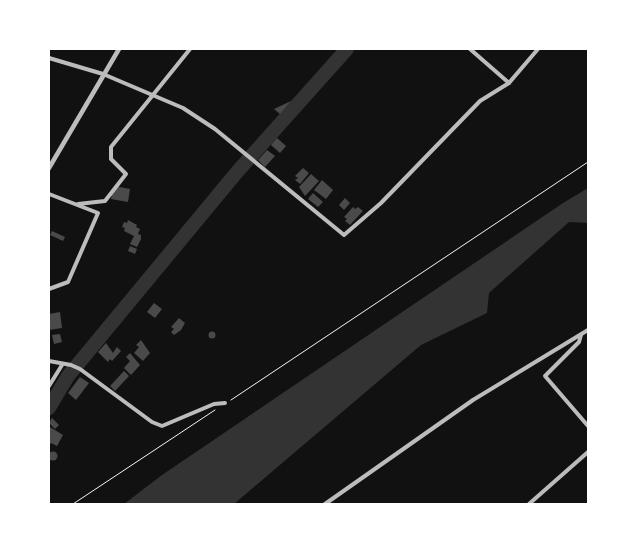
<svg xmlns="http://www.w3.org/2000/svg" width="637" height="553" font-family="'Public Sans',sans-serif">
	<style>
		.water { fill: #333 }
		.lines { fill: none; stroke-linecap: round; stroke-linejoin: round }
		.river { stroke: #333; stroke-width: 14 }
		.building { fill: #4a4a4a }
		.path { stroke: #f5f5f5; stroke-width: 1 }
		.minor { stroke: #bcbcbc; stroke-width: 4 }
		.tertiary { stroke: #bcbcbc; stroke-width: 4.5 }
	</style>
	<rect width="100%" height="100%" fill="#111"/>
	<polygon class="water" points="588,188 588,223 569,222 489,293 487,313 421,345 234,504 124,504 162,475 563,203"/>
	<g class="lines">
		<polyline class="river" points="49,408 68,376 237,172 347,49"/>
	</g>
	<g class="building">
		<polygon points="291,101 280,114 274,109"/>
		<polygon points="277,138 286,146 280,153 271,145"/>
		<polygon points="267,150 275,156 265,167 258,160"/>
		<polygon points="303,168 309,173 300,184 295,180 298,178 295,176"/>
		<polygon points="311,174 319,181 305,196 299,187"/>
		<polygon points="322,180 333,190 326,199 314,190"/>
		<polygon points="114,186 130,189 128,202 111,199"/>
		<polygon points="313,193 323,202 318,207 308,199"/>
		<polygon points="345,198 350,203 344,210 339,205"/>
		<polygon points="353,207 355,209 358,207 363,211 350,225 345,221 347,219 344,217"/>
		<polygon points="128,220 137,225 136,227 140,229 138,234 141,235 141,239 137,247 130,244 134,236 124,231 125,228 122,227 124,222 127,223"/>
		<polygon points="52,231 65,237 63,241 50,235"/>
		<polygon points="130,246 137,249 135,254 128,251"/>
		<polygon points="154,303 162,309 155,318 147,312"/>
		<polygon points="60,312 62,328 49,330 49,314"/>
		<polygon points="179,318 185,323 181,330 174,335 171,332 174,329 171,327"/>
		<circle cx="212" cy="335" r="3.5"/>
		<polygon points="60,334 62,342 54,344 52,335"/>
		<polygon points="141,340 150,353 143,361 134,353 139,347 136,345"/>
		<polygon points="106,343 113,353 117,347 121,351 112,361 110,359 108,362 98,352"/>
		<polygon points="130,353 140,365 131,375 124,368 130,361 126,357"/>
		<polygon points="124,371 129,376 115,391 110,386"/>
		<polygon points="80,377 89,383 76,400 68,393"/>
		<polygon points="52,418 59,425 55,429 49,423"/>
		<polygon points="50,427 63,435 57,446 51,443 49,446"/>
		<circle cx="53" cy="456" r="4.5"/>
	</g>
	<g class="lines">
		<g class="path">
			<polyline points="231,400 588,162"/>
			<polyline points="73,504 215,410"/>
		</g>
		<g class="minor">
			<polyline points="470,49 509,83"/>
			<polyline points="49,58 103,74 183,108 215,129 344,235 381,203 480,101 509,83 538,49"/>
			<polyline points="49,194 98,213 68,282 49,289"/>
			<polyline points="78,204 105,201 126,174 111,159 111,147 190,49"/>
			<polyline points="581,335 579,342 545,376 588,426"/>
			<polyline points="49,361 71,365 80,369 152,422 162,426 214,404 225,403"/>
			<polyline points="49,386 62,365"/>
			<polyline points="325,504 473,400 588,330"/>
			<polyline points="529,504 588,452"/>
		</g>
		<polyline class="tertiary" points="49,168 119,49"/>
	</g>
	<rect width="637" height="553" fill="none" stroke="#ffffff" stroke-width="100"/>
</svg>
